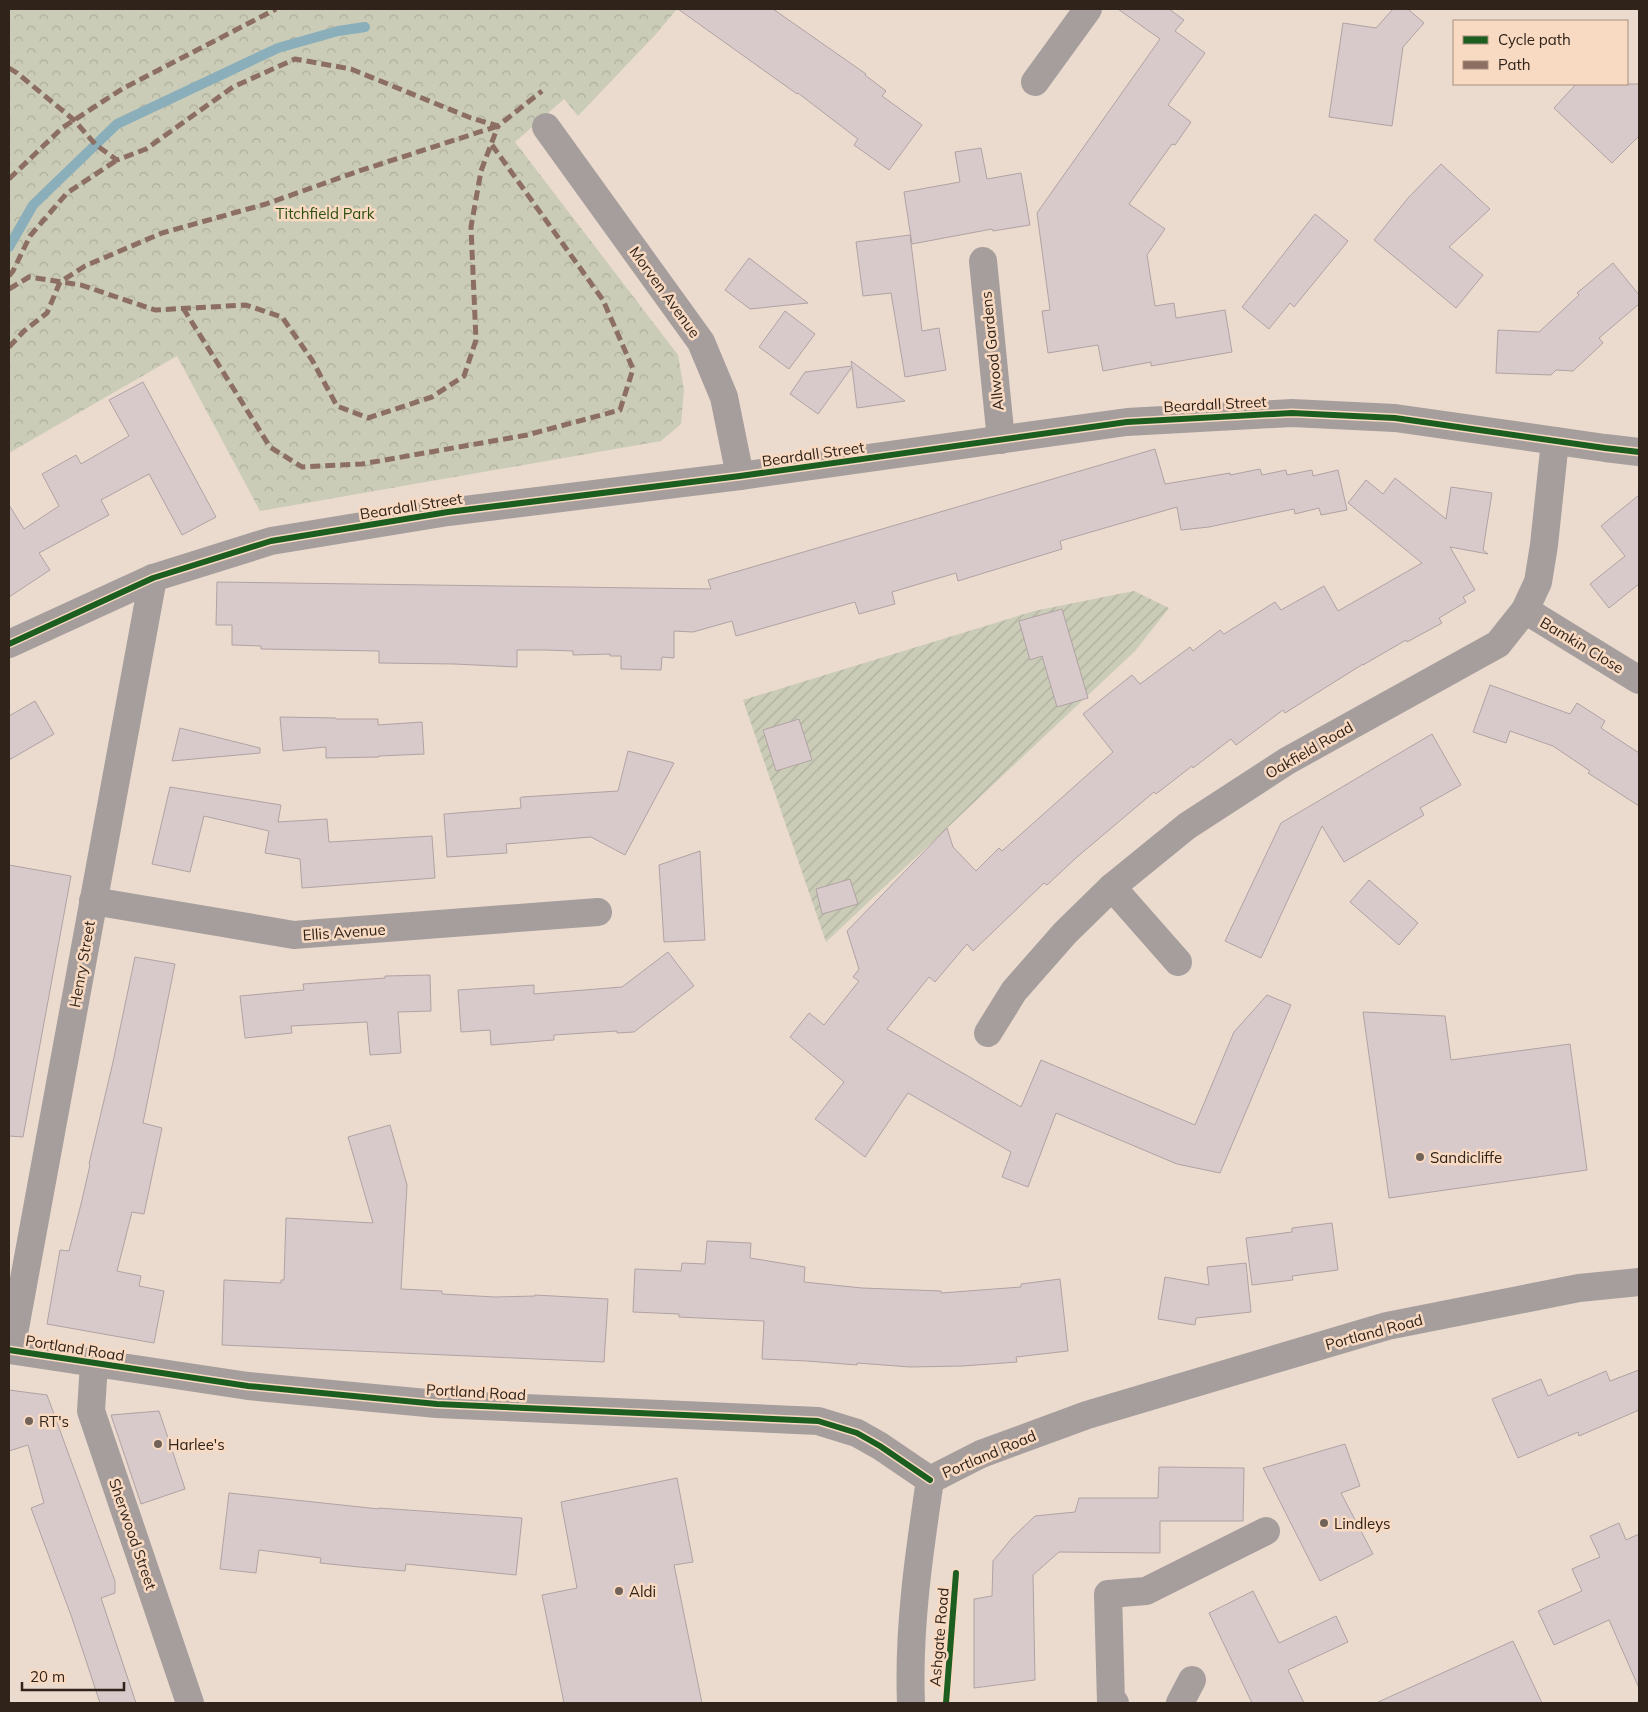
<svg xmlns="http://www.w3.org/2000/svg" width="1648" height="1712" font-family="Mulish,sans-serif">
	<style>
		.forest { fill: url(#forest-crowns) }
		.garden { fill: url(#garden-furrows) }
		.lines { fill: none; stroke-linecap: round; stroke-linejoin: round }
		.stream { stroke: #8aaeba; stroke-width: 10 }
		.building { fill: #d8c9cb; stroke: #b0a3a3 }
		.minor { stroke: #a69e9c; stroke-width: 28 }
		.tertiary { stroke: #a69e9c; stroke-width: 28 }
		.quiet { stroke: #8d6e63; stroke-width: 5; stroke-dasharray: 10 5; stroke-linecap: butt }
		.cycleway-casing { stroke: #f8d9c1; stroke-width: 9 }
		.cycleway { stroke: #1b5e20; stroke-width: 6 }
		.poi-dot { fill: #716359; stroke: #f8d9c1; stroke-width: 2 }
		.labels { text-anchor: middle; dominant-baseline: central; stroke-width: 5; stroke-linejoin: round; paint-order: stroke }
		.park-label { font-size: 15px; fill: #2e5012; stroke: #f8d9c1 }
		.street-label { font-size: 15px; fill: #2f231a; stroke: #f8d9c1 }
		.poi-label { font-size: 15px; fill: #2f231a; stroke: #f8d9c1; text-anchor: start }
	</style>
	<defs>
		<pattern id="forest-crowns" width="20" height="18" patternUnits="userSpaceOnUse" patternTransform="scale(1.25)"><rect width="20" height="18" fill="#caccb7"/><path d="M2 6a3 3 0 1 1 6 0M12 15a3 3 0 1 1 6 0" fill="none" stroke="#aeaf9d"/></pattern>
		<pattern id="garden-furrows" width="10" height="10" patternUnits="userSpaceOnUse" patternTransform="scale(1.25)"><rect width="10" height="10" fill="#caccb7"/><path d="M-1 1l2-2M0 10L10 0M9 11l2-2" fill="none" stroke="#aeaf9d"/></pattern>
	</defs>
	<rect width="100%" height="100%" fill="#ebdace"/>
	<polygon class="forest" points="9,9 677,9 656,34 578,116 564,99 515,142 678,355 684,390 681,424 661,441 260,511 177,356 9,453"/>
	<polygon class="garden" points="1134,591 1169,608 1135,651 826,942 743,700 1034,611"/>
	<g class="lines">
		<polyline class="stream" points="9,247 33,205 117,124 278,48 338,31 365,27"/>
	</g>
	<g class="building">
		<polygon points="678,9 773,9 866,74 865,75 886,91 882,96 922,125 889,170 854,145 858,139 798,93 797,94"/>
		<polygon points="1118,9 1169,9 1184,20 1175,31 1205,53 1168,105 1191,122 1175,145 1172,144 1129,204 1165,229 1147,255 1155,306 1174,303 1176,318 1225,310 1232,352 1151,366 1151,362 1103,371 1098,345 1048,353 1042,311 1050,310 1037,213 1160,39"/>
		<polygon points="1393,9 1408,9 1424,23 1403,47 1392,126 1329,117 1343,23 1376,28"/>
		<polygon points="1576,84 1639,84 1639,136 1612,163 1554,108"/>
		<polygon points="981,148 987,179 1021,173 1030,225 993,231 992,229 912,244 904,192 960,182 955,152"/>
		<polygon points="1441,164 1490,209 1449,247 1483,275 1456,308 1374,240 1408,198"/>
		<polygon points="1315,214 1348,241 1294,307 1290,303 1269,329 1242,307"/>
		<polygon points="910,235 922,331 939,328 946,370 905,377 891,293 863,296 856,242"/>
		<polygon points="749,258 808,303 750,309 725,290"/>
		<polygon points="1613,263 1639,295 1639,304 1599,338 1603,343 1573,371 1556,370 1551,375 1496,373 1498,330 1539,332 1579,295 1577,293"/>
		<polygon points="785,311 815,334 789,369 759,347"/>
		<polygon points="851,361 905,401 857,408 852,367 818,414 790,394 805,372 852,366"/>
		<polygon points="143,382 216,517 182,535 149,474 101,500 109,515 39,553 50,570 9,597 9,505 24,529 59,506 42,474 76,455 81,464 129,436 109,400"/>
		<polygon points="1155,449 1165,484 1230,473 1230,475 1260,469 1262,475 1286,470 1287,475 1312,470 1313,476 1338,470 1347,510 1321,515 1319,508 1295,514 1294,509 1209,527 1181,530 1177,507 1060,541 1062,549 958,581 956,573 892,592 895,604 859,614 855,602 736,636 732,621 693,632 674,631 674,658 662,657 661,670 621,669 621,656 610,656 610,654 573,655 573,651 545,650 517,650 517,667 454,664 379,663 379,651 261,649 261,646 232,645 232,625 216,625 217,582 711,589 708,580"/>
		<polygon points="1395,478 1446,519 1451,487 1492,493 1483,550 1488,554 1450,547 1475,590 1463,597 1466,602 1439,618 1442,623 1407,642 1406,640 1363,665 1363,664 1285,713 1283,710 1236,745 1231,739 1193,768 1192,766 1156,794 1154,792 1077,857 1047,885 1044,883 973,951 967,944 935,982 929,977 887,1029 1021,1107 1041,1060 1195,1125 1234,1032 1267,995 1291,1005 1220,1173 1177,1164 1056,1113 1028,1187 1002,1177 1011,1152 908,1093 865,1157 815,1119 844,1082 790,1037 809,1013 824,1025 859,981 853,977 859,969 847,931 947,828 953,847 976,871 999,848 1002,851 1113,752 1083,714 1132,675 1140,684 1190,647 1193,651 1220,630 1224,634 1275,602 1281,610 1324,586 1338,611 1422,563 1348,503 1366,480 1383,494"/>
		<polygon points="1639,495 1639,584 1609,608 1590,584 1625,556 1601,526"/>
		<polygon points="1062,609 1088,698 1057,707 1042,656 1030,660 1019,621"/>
		<polygon points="1490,685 1570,714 1577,703 1605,721 1601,728 1639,753 1639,806 1588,773 1590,771 1553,746 1510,731 1506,743 1473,732"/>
		<polygon points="35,701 54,734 9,760 9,716"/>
		<polygon points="280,717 336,718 336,719 378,719 378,725 422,722 424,754 379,756 379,757 326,758 326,747 283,751"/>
		<polygon points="799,719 812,760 776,771 763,730"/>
		<polygon points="180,728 260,748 260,753 172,761"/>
		<polygon points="1432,734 1461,785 1420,808 1424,815 1344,862 1322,826 1261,958 1225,941 1281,823"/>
		<polygon points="628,751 674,763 625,855 591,837 506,844 507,853 447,857 444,814 521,808 520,798 522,797 618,791"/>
		<polygon points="170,787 281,805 278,822 327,819 329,842 432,836 435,878 302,888 300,859 265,853 269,831 204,816 190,872 152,864"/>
		<polygon points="700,851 705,940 664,942 659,865"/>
		<polygon points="9,865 71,876 23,1137 9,1136"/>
		<polygon points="850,879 858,904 822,914 816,889"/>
		<polygon points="1369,880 1418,923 1399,945 1350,902"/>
		<polygon points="668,952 694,986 634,1032 617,1033 617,1031 554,1035 554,1040 491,1045 490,1030 461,1032 458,990 534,985 534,994 622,987"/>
		<polygon points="135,957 175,964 143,1123 162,1128 144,1214 132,1212 117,1271 141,1276 139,1286 164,1291 154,1343 47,1324 60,1250 69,1251 82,1200 90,1165 89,1164 113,1062"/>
		<polygon points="430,975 431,1011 398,1012 401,1053 370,1055 367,1022 291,1026 292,1033 245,1038 240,996 304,990 303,984 385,978 385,976"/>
		<polygon points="1363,1012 1445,1016 1451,1060 1570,1044 1587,1170 1389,1198"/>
		<polygon points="390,1125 407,1185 401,1289 442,1291 442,1294 495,1297 535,1296 535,1295 608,1299 604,1362 222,1345 224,1280 281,1283 281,1280 284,1280 286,1218 373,1223 348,1137"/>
		<polygon points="1332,1223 1338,1270 1292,1276 1293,1280 1252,1285 1246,1238 1292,1232 1292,1228"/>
		<polygon points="707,1241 751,1243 750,1258 805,1267 804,1282 862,1288 941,1291 941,1293 1021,1287 1021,1284 1060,1279 1068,1351 1016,1357 1017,1362 963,1366 910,1367 857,1363 857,1365 807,1361 762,1359 764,1321 679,1317 679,1314 633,1312 635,1269 681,1271 682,1263 705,1264"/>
		<polygon points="1246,1263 1251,1312 1196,1318 1195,1325 1158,1319 1165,1277 1209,1285 1207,1267"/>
		<polygon points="1639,1370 1639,1410 1579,1436 1578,1432 1518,1458 1492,1399 1541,1379 1548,1396 1606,1371 1610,1381"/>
		<polygon points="9,1390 47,1395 115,1581 115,1593 101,1598 136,1703 100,1703 72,1618 31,1508 44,1503 28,1445 9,1451"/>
		<polygon points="159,1411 185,1489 141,1504 111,1415"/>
		<polygon points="1345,1444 1360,1486 1341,1493 1373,1554 1320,1581 1263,1468"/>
		<polygon points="1159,1467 1244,1468 1243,1521 1160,1521 1160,1553 1059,1552 1033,1575 1035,1680 974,1688 974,1599 992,1596 993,1561 1013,1537 1035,1516 1075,1512 1079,1498 1158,1498"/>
		<polygon points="677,1478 693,1562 674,1565 702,1703 564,1703 542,1595 577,1588 561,1502"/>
		<polygon points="229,1493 379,1509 379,1508 522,1518 516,1575 406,1564 405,1571 359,1567 320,1563 321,1558 259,1550 256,1573 220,1569"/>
		<polygon points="1619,1523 1626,1540 1639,1534 1639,1688 1609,1620 1554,1645 1538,1611 1582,1591 1572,1569 1600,1557 1590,1536"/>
		<polygon points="1253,1591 1279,1643 1336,1616 1348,1642 1288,1670 1304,1703 1252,1703 1209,1613"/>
		<polygon points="1513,1641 1542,1703 1376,1703"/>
	</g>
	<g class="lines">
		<g class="minor">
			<polyline points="1035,82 1088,9"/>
			<polyline points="546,127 701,342 724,397 740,476"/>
			<polyline points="983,261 1001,440"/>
			<polyline points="1525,610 1639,680"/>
			<polyline points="1112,887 1178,962"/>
			<polyline points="93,901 294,935 598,912"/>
			<polyline points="988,1033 1014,991 1065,933 1112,887 1187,826 1287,761 1498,644 1525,610 1538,582 1544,545 1555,441"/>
			<polyline points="11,1350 153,578"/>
			<polyline points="94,1363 91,1411 190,1703"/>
			<polyline points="1115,1703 1111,1702 1108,1594 1146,1591 1266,1531"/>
			<polyline points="1180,1703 1192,1680"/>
		</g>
		<g class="tertiary">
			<polyline points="9,644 153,578 271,541 448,512 740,476 1127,422 1292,413 1395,418 1605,448 1639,452"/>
			<polyline points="9,1350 248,1386 437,1404 818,1421 857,1433 880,1446 930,1480"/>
			<polyline points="930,1480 981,1454 1087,1415 1387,1326 1579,1288 1639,1282"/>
			<path d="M 911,1703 C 908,1628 919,1554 930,1480"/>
		</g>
		<g class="quiet">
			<polyline points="9,68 17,73 74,120 96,145 117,160 146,149 233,87 295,59 351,69 471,118 498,126 542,91"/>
			<polyline points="9,179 62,128 122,89 276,9"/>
			<polyline points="9,276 13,271 30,236 67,193 117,160"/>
			<polyline points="9,289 29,277 81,285 155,310 246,305 282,317 312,360 337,406 368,418 432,397 464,376 476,340 471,227 481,171 498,126"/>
			<polyline points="183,308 270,447 302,467 362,464 527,435 620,410 633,369 603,300 492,145"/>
			<polyline points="9,347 24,331 47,313 60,282 85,266 162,233 266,204 359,171 498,126"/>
		</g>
		<g class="cycleway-casing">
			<g id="cycleway">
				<polyline points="9,644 153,578 271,541 448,512 740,476 1127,422 1292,413 1395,418 1605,448 1639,452"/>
				<polyline points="9,1350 248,1386 437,1404 818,1421 857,1433 880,1446 930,1480"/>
				<polyline points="946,1703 956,1573"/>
			</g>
		</g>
		<use href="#cycleway" class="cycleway"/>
	</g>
	<g class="poi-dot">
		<circle cx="1420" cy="1157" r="5"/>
		<circle cx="29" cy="1421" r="5"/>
		<circle cx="158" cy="1444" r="5"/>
		<circle cx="1324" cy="1523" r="5"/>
		<circle cx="619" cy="1591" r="5"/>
	</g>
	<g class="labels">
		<g class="park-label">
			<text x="325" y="213">Titchfield Park</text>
		</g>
		<g class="street-label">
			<text transform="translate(665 292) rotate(54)">Morven Avenue</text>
			<text transform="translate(992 351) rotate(-96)">Allwood Gardens</text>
			<text transform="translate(1215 404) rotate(-3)">Beardall Street</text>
			<text transform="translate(813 454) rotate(-8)">Beardall Street</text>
			<text transform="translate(411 506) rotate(-9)">Beardall Street</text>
			<text transform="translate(1582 645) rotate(31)">Bamkin Close</text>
			<text transform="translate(1309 750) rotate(-30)">Oakfield Road</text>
			<text transform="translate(344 932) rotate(-4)">Ellis Avenue</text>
			<text transform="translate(82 964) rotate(-80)">Henry Street</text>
			<text transform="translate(1374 1332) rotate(-15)">Portland Road</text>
			<text transform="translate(75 1348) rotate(9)">Portland Road</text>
			<text transform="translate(476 1392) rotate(3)">Portland Road</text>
			<text transform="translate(989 1454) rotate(-23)">Portland Road</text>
			<text transform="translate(133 1534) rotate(71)">Sherwood Street</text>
			<text transform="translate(939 1637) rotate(-85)">Ashgate Road</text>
		</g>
		<g class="poi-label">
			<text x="1430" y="1157">Sandicliffe</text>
			<text x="39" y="1421">RT's</text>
			<text x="168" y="1444">Harlee's</text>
			<text x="1334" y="1523">Lindleys</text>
			<text x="629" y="1591">Aldi</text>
		</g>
	</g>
	<rect width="1648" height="1712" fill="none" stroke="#2f231a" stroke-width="20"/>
	<rect x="1453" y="20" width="175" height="65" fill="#f8d9c1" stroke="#a8907e"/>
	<rect x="1463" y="36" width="25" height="8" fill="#1b5e20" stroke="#a8907e"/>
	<text x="1498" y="45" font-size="15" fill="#2f231a">Cycle path</text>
	<rect x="1463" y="61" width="25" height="8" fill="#8d6e63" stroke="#a8907e"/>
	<text x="1498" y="70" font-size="15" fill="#2f231a">Path</text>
	<path d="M22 1682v8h102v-8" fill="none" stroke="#2f231a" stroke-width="2.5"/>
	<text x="30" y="1682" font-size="15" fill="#2f231a" stroke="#f8d9c1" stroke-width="4" paint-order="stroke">20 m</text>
</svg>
